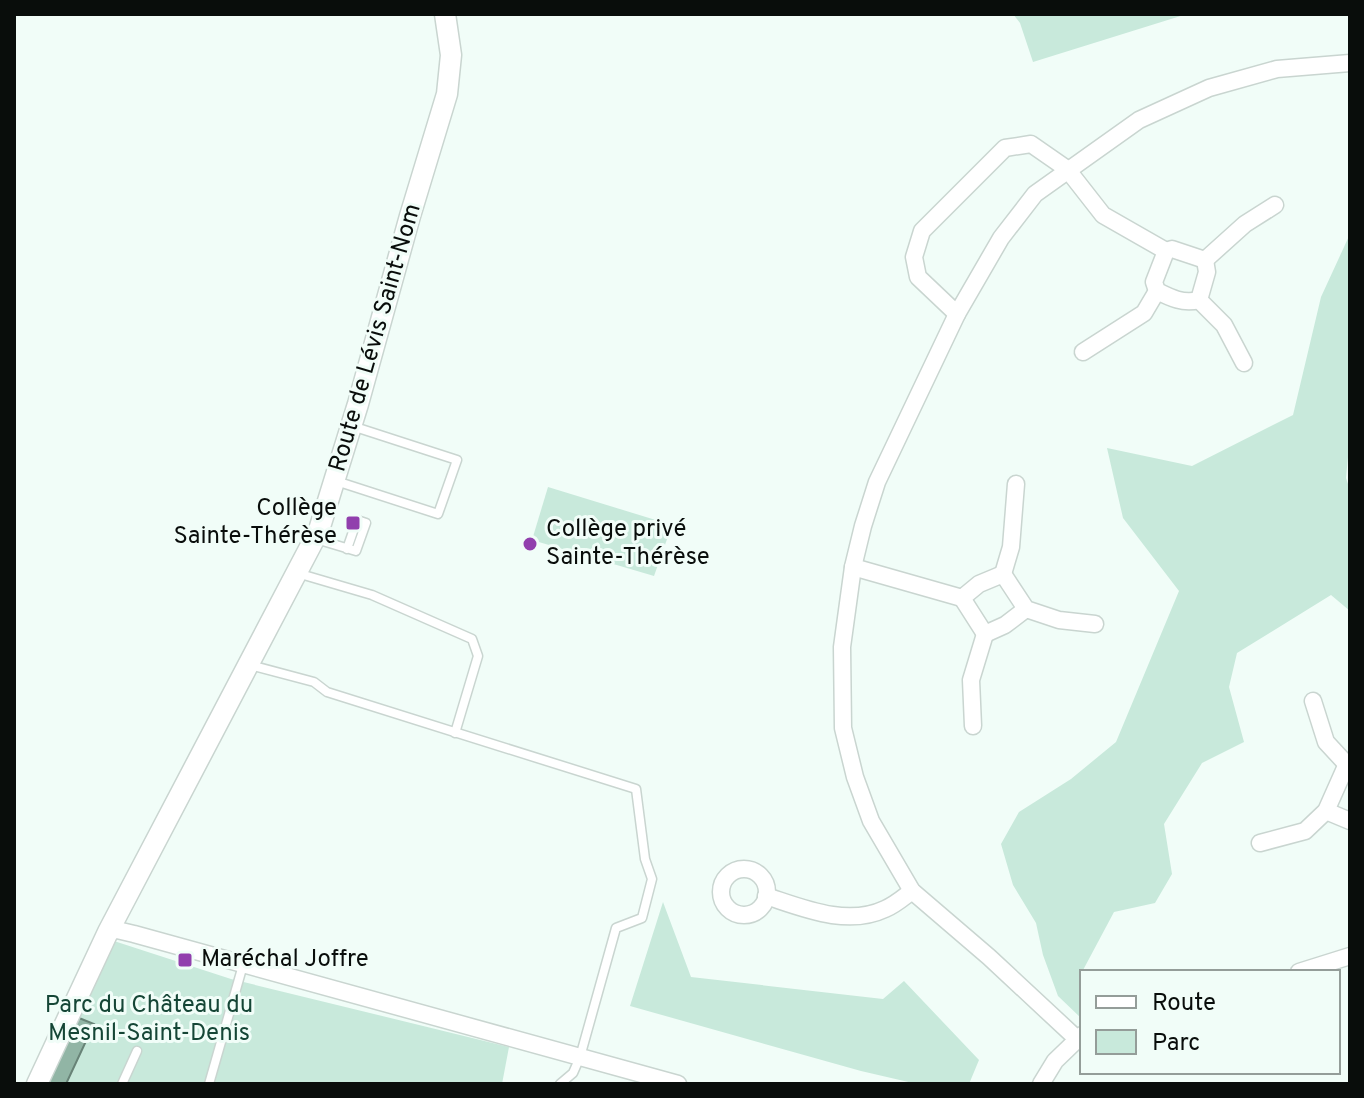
<svg xmlns="http://www.w3.org/2000/svg" width="1364" height="1098" font-family="Overpass,sans-serif">
	<style>
		.green { fill: #c8e9db }
		.water { fill: #91b5a5; stroke: #688377; stroke-width: 2 }
		.lines { fill: none; stroke-linecap: round; stroke-linejoin: round }
		.service-casing { stroke: #c9d5d0; stroke-width: 11 }
		.minor-casing { stroke: #c9d5d0; stroke-width: 19 }
		.tertiary-casing { stroke: #c9d5d0; stroke-width: 23 }
		.service { stroke: #fff; stroke-width: 8 }
		.minor { stroke: #fff; stroke-width: 16 }
		.tertiary { stroke: #fff; stroke-width: 20 }
		.poi-dot { fill: #913fad; stroke: #f1fdf8; stroke-width: 3 }
		.labels { text-anchor: middle; dominant-baseline: central; stroke-width: 6; stroke-linejoin: round; paint-order: stroke }
		.street-label { font-size: 24px; fill: #090d0b; stroke: #f1fdf8 }
		.poi-label { font-size: 24px; fill: #090d0b; stroke: #f1fdf8; text-anchor: start }
		.park-label { font-size: 24px; fill: #154636; stroke: #f1fdf8 }
	</style>
	<rect width="100%" height="100%" fill="#f1fdf8"/>
	<g class="green">
		<polygon points="1013,14 1187,14 1033,62 1020,23"/>
		<polygon points="1350,234 1350,436 1346,478 1350,490 1350,611 1331,595 1237,653 1229,687 1244,742 1202,763 1164,824 1172,874 1155,903 1114,912 1082,972 1082,1019 1058,996 1043,955 1036,923 1013,885 1001,844 1019,812 1071,779 1116,742 1179,591 1123,518 1107,448 1192,466 1293,415 1321,297"/>
		<polygon points="548,487 672,525 654,576 532,540"/>
		<polygon points="663,902 691,977 883,999 904,981 979,1060 969,1084 917,1084 861,1071 630,1006"/>
		<polygon points="114,941 231,979 509,1047 502,1084 39,1084"/>
	</g>
	<polygon class="water" points="79,1018 94,1024 66,1084 47,1084"/>
	<g class="lines">
		<g class="service-casing">
			<g id="service">
				<polyline points="336,481 438,514 457,460 352,426"/>
				<polyline points="316,539 356,551 366,523 357,520 347,549"/>
				<polyline points="297,573 372,595 472,639 478,656 455,733"/>
				<polyline points="250,665 314,682 327,692 636,789 645,859 652,879 642,918 616,928 580,1057 573,1073 560,1084"/>
				<polyline points="122,1084 137,1051"/>
				<polyline points="209,1084 243,965"/>
			</g>
		</g>
		<g class="minor-casing">
			<g id="minor">
				<polyline points="1205,260 1245,224 1275,205"/>
				<path d="M 1199,300 C 1183,304 1171,298 1157,291 L 1154,282 L 1166,251 L 1172,249 L 1205,260"/>
				<polyline points="1199,300 1224,325 1244,363"/>
				<polyline points="1199,300 1207,272 1205,260"/>
				<polyline points="957,314 918,277 914,257 922,231 1005,148 1031,144 1067,169 1103,215 1166,251"/>
				<polyline points="1083,352 1144,313 1157,291"/>
				<polyline points="853,567 962,598"/>
				<polyline points="1003,574 1011,547 1016,484"/>
				<polyline points="1026,609 1005,625 985,634 962,598 979,584 1003,574 1026,609 1059,620 1095,624"/>
				<polyline points="1313,701 1326,742 1350,768"/>
				<polyline points="973,726 971,680 985,634"/>
				<polyline points="1326,811 1350,821"/>
				<polyline points="1260,843 1305,831 1326,811 1346,766"/>
				<circle cx="744" cy="892" r="23"/>
				<path d="M 766,896 C 803,908 847,927 885,909 C 895,905 904,897 912,891"/>
				<polyline points="108,932 117,930 134,934 678,1084"/>
				<polyline points="1299,972 1350,956"/>
				<polyline points="1076,1038 989,957 912,891 871,821 855,777 843,728 842,647 853,567 863,526 877,482 957,314 1001,238 1035,194 1139,120 1209,88 1277,69 1350,63"/>
				<polyline points="1041,1084 1055,1061 1082,1035"/>
			</g>
		</g>
		<g class="tertiary-casing">
			<polyline id="tertiary" points="37,1084 108,932 319,530 358,404 410,216 447,94 451,55 445,14"/>
		</g>
		<use href="#service" class="service"/>
		<use href="#minor" class="minor"/>
		<use href="#tertiary" class="tertiary"/>
	</g>
	<g class="poi-dot">
		<rect x="345" y="515" width="16" height="16" rx="4"/>
		<circle cx="530" cy="544" r="8"/>
		<rect x="177" y="952" width="16" height="16" rx="4"/>
	</g>
	<g class="labels">
		<g class="street-label">
			<text transform="translate(376 338) rotate(-74)">Route de Lévis Saint-Nom</text>
		</g>
		<g class="poi-label">
			<text x="337" y="509" text-anchor="end">Collège<tspan x="337" dy="28">Sainte-Thérèse</tspan></text>
			<text x="546" y="530">Collège privé<tspan x="546" dy="28">Sainte-Thérèse</tspan></text>
			<text x="201" y="960">Maréchal Joffre</text>
		</g>
		<g class="park-label">
			<text x="149" y="1006">Parc du Château du<tspan x="149" dy="28">Mesnil-Saint-Denis</tspan></text>
		</g>
	</g>
	<rect width="1364" height="1098" fill="none" stroke="#090d0b" stroke-width="32"/>
	<rect x="1080" y="970" width="260" height="104" fill="#f1fdf8" stroke="#949d99" stroke-width="2"/>
	<rect x="1096" y="996" width="40" height="12" fill="#ffffff" stroke="#949d99" stroke-width="2"/>
	<text x="1152" y="1010" font-size="24" fill="#090d0b">Route</text>
	<rect x="1096" y="1030" width="40" height="24" fill="#c8e9db" stroke="#949d99" stroke-width="2"/>
	<text x="1152" y="1050" font-size="24" fill="#090d0b">Parc</text>
</svg>
